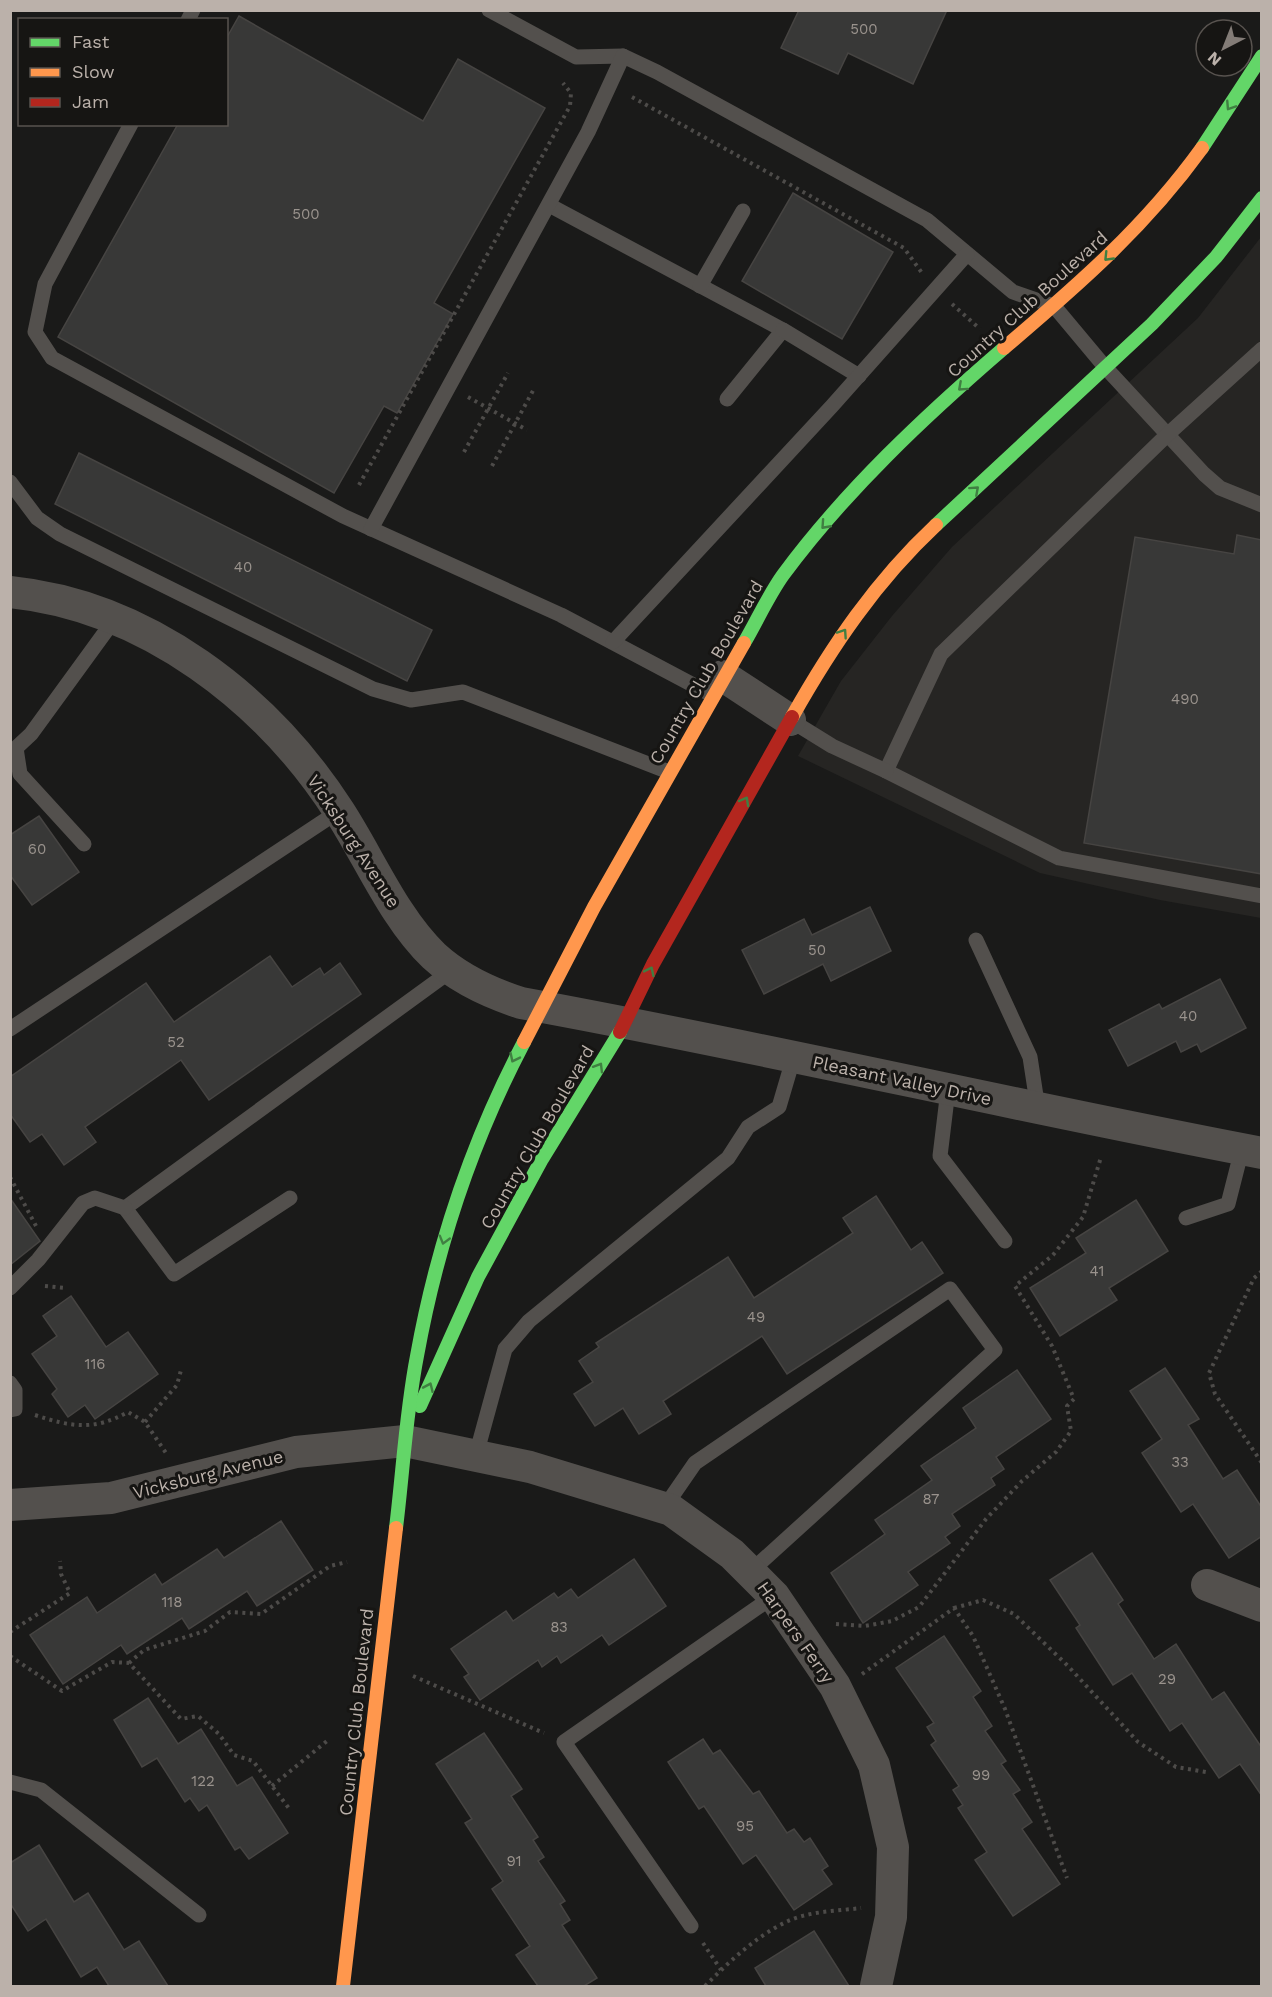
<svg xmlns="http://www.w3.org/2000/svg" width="1272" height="1997" font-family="'Work Sans',sans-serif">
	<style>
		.built { fill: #262523 }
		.building { fill: #383837; stroke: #464442; stroke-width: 1.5 }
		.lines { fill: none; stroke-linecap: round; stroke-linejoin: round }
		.path { stroke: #4d4b49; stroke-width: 4; stroke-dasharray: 3 4.5; stroke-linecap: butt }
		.lane { stroke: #53504d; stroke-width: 15 }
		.street { stroke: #53504d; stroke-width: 32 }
		.fast { stroke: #63d668; stroke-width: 14 }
		.slow { stroke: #ff974d; stroke-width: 14 }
		.jam { stroke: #b3261e; stroke-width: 14 }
		.oneway { stroke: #407f42 }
		.labels { text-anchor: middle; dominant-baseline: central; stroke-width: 6; stroke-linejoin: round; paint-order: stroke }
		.number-label { font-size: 15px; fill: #9a938d }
		.street-label { font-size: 18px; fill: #bbb1aa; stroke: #161513 }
	</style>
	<rect width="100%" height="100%" fill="#1a1a19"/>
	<polygon class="built" points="1261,237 1261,918 1160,900 1040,873 798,756 841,681 892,616 952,547 1198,318"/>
	<g class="building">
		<polygon points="799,10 947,10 913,84 848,53 838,74 781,48"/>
		<polygon points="239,16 423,121 458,59 545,108 434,303 453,314 397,413 384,406 334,493 58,337 178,124 226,124 226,39"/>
		<polygon points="793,193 893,252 842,339 742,281"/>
		<polygon points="79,453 432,630 407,681 55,504"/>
		<polygon points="1237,535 1262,540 1262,874 1084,843 1135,537 1234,554"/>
		<polygon points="39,816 79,872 32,905 10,875 10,835"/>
		<polygon points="870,907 891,951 831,981 823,964 764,994 742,950 804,919 812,935"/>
		<polygon points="270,956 292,987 320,968 324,975 340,963 361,994 209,1100 181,1060 85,1127 96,1142 64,1165 42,1134 30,1142 10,1114 10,1077 146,983 174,1022"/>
		<polygon points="1220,979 1246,1028 1201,1052 1197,1044 1181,1052 1176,1041 1128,1066 1109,1030 1159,1004 1162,1009"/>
		<polygon points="876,1196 911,1250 922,1242 943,1273 787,1374 762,1336 663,1401 671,1414 639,1434 623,1408 595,1426 574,1394 593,1382 579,1361 599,1347 596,1343 728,1257 754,1298 853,1233 843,1218"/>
		<polygon points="10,1198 40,1241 10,1265"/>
		<polygon points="1136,1200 1168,1251 1109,1288 1117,1300 1060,1336 1030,1288 1086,1253 1076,1238"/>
		<polygon points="71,1296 106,1347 128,1332 158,1374 95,1419 85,1405 68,1417 52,1394 57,1389 32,1354 57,1336 43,1316"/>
		<polygon points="1165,1368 1199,1419 1188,1425 1223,1479 1237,1470 1262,1508 1262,1536 1229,1558 1193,1504 1181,1512 1142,1453 1162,1439 1130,1391"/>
		<polygon points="1017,1370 1051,1419 996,1457 1004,1469 991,1478 995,1485 952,1514 960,1526 945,1537 950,1543 908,1572 918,1585 863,1623 831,1573 885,1534 875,1520 932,1480 921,1466 976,1428 963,1408"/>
		<polygon points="281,1521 313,1570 257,1606 247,1591 189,1629 182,1618 127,1654 121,1645 63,1684 30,1635 87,1597 97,1613 155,1574 162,1585 217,1549 224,1558"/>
		<polygon points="1092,1553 1123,1600 1118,1604 1154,1659 1176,1644 1212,1700 1224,1692 1262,1748 1262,1796 1240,1764 1219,1778 1182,1723 1170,1731 1132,1673 1113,1685 1076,1628 1080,1625 1050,1580"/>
		<polygon points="634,1559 666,1606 609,1645 602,1635 561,1663 557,1656 542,1667 538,1660 480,1700 464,1677 469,1674 451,1649 506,1611 513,1621 554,1593 558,1598 571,1589 578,1598"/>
		<polygon points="944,1636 981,1691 973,1697 992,1726 985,1731 1006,1761 1001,1764 1020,1790 1013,1794 1032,1822 1022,1829 1060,1884 1013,1916 975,1860 987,1852 958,1808 963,1805 953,1790 959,1786 931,1745 936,1741 927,1727 934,1723 896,1668"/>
		<polygon points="148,1698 178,1744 201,1729 237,1786 252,1777 288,1833 249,1859 240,1847 235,1850 207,1805 199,1811 190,1798 185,1802 157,1758 142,1767 114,1720"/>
		<polygon points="484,1733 522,1789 511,1796 538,1837 533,1840 544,1857 538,1861 565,1901 560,1904 570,1920 562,1925 597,1978 584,1986 538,1986 516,1955 530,1946 492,1889 503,1881 465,1823 472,1819 436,1764"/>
		<polygon points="703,1739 713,1754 720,1750 753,1794 759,1791 787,1833 794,1829 804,1842 810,1838 828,1866 822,1870 832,1884 794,1910 756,1855 743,1864 704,1806 699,1809 668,1762"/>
		<polygon points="39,1845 74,1902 88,1893 124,1950 139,1941 168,1986 109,1986 97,1967 81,1977 46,1919 28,1931 10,1903 10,1863"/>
		<polygon points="814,1931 849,1986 766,1986 755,1968"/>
	</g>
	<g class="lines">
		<g class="path">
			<polyline points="632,97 904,248 922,273"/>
			<polyline points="952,304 980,329"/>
			<polyline points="468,397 527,430"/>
			<polyline points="464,452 508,373"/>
			<polyline points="492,466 535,387"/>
			<polyline points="359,485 570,106 571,93 563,83"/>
			<polyline points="10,1177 36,1226"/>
			<polyline points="1262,1271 1254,1278 1209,1373 1215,1394 1262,1463"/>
			<polyline points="45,1286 65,1288"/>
			<path d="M 35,1415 C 71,1427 94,1431 128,1412 L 145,1422 L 166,1453"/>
			<polyline points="145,1422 177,1385 181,1370"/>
			<polyline points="954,1608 983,1600 1014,1614 1068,1666 1138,1742 1176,1767 1206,1772"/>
			<polyline points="836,1624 865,1626 892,1621 919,1607 986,1519 1022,1481 1056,1452 1071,1431 1067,1406 1074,1399 1052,1346 1015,1286 1053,1255 1083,1217 1101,1157"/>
			<polyline points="10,1632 70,1593 61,1574 60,1561"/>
			<polyline points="10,1656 62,1691 112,1662 129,1663 181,1719 198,1716 219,1734 234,1755 253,1761 291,1811"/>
			<polyline points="129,1663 144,1650 205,1631 230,1612 261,1614 330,1566 347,1562"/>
			<polyline points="862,1674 954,1608 973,1636 1005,1709 1067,1878"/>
			<polyline points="413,1676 544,1733"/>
			<polyline points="272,1786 327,1741"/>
			<polyline points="703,1943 721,1970"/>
			<path d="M 705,1986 C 729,1962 756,1936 788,1921 C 810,1911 838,1911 861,1908"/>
		</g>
		<g class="lane">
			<polyline points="489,10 576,57 623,56 657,72 927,220 1013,292 1054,306 1105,367 1204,474 1220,488 1262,505"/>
			<polyline points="188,20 193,10"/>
			<polyline points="131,124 45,284 35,332 52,358 343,516 561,615 712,695"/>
			<polyline points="549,205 783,330 727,399"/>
			<polyline points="700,286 743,211"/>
			<polyline points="783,330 859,376"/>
			<polyline points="1262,349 1167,435 941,654 886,771 1059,858 1262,896"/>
			<polyline points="10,482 37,518 60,534 373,689 411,700 463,692 669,772"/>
			<polyline points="371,529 588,132 623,56"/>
			<polyline points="613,642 832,406 967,254"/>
			<polyline points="790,720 832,746 886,771"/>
			<polyline points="84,844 20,774 16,748 31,734 114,620"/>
			<polyline points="976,940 1030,1057 1038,1109"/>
			<polyline points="10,1029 339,811"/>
			<polyline points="948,1090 940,1156 1005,1241"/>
			<polyline points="290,1198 174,1274 125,1208 452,970"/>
			<polyline points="1186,1218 1228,1204 1242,1149"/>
			<polyline points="10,1288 38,1260 83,1203 95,1198 125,1208"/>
			<polyline points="10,1383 15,1390 15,1409 10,1410"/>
			<polyline points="476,1455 505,1349 529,1321 728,1158 748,1127 779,1107 794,1056"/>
			<polyline points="664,1508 695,1463 950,1289 995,1350 751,1571"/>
			<polyline points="10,1782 41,1790 199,1915"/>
			<polyline points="691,1926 564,1742 774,1596"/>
		</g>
		<g class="street">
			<path d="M 10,592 C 147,606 267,699 339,811 C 369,857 394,918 434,956 C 458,978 490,993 521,1003 C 769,1048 1014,1106 1262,1153"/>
			<polyline points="723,676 790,720"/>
			<polyline points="10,1505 111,1498 296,1452 405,1441 530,1467 671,1510 732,1554 774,1596 835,1686 874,1765 893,1847 891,1917 876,1986"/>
			<polyline points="1207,1585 1262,1606"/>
		</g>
		<g class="fast">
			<polyline points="1202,148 1262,56"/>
			<polyline points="936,525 1152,324 1216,257 1262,198"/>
			<path d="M 744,643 C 757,621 768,596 783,575 C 845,491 925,416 1004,348"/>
			<polyline points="420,1406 478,1277 542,1159 620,1032"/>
			<path d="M 396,1528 C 403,1471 406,1412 417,1356 C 437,1245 471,1143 524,1042"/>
		</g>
		<g class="slow">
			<path d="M 1004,348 C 1078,285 1145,227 1202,148"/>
			<path d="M 792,717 C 832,646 876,581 936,525"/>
			<polyline points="524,1042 594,907 744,643"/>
			<polyline points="343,1986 396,1528"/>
		</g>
		<polyline class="jam" points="620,1032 653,964 792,717"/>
	</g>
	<defs><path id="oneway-chevron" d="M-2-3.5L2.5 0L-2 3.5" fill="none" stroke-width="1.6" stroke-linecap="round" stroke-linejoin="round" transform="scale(1.5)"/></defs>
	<g class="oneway">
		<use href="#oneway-chevron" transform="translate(1230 106) rotate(123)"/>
		<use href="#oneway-chevron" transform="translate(1108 257) rotate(134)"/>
		<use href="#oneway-chevron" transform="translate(962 387) rotate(138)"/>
		<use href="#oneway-chevron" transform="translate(975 490) rotate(-42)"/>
		<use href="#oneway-chevron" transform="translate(825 525) rotate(132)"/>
		<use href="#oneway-chevron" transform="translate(843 633) rotate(-56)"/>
		<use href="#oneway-chevron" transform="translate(745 801) rotate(-61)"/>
		<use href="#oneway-chevron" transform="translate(650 971) rotate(-64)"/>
		<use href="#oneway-chevron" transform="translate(514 1058) rotate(116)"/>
		<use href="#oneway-chevron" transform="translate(599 1067) rotate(-59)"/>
		<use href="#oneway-chevron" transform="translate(444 1240) rotate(106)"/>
		<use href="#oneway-chevron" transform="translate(429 1387) rotate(-66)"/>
	</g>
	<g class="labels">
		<g class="number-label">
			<text x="864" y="29">500</text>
			<text x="306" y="214">500</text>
			<text x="243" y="567">40</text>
			<text x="1185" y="699">490</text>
			<text x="37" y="849">60</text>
			<text x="817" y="950">50</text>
			<text x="1188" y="1016">40</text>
			<text x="176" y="1042">52</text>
			<text x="1097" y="1271">41</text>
			<text x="756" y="1317">49</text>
			<text x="95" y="1364">116</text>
			<text x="1180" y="1462">33</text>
			<text x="931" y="1499">87</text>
			<text x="172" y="1602">118</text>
			<text x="559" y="1627">83</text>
			<text x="1167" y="1679">29</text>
			<text x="981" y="1775">99</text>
			<text x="203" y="1781">122</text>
			<text x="745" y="1826">95</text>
			<text x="514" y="1861">91</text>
		</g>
		<g class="street-label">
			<text transform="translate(1027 304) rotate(-42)">Country Club Boulevard</text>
			<text transform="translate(706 672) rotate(-60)">Country Club Boulevard</text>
			<text transform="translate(354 841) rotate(57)">Vicksburg Avenue</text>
			<text transform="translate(902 1080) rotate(12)">Pleasant Valley Drive</text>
			<text transform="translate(537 1137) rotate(-60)">Country Club Boulevard</text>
			<text transform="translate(208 1474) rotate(-14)">Vicksburg Avenue</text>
			<text transform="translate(796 1632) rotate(55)">Harpers Ferry</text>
			<text transform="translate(356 1712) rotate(-84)">Country Club Boulevard</text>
		</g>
	</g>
	<rect width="1272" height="1997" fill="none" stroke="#bbb1aa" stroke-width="24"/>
	<rect x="18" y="18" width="210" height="108" fill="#161513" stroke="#58534f" stroke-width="1.5"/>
	<rect x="30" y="38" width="30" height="9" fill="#63d668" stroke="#58534f" stroke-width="1.5"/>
	<text x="72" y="48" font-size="18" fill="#bbb1aa">Fast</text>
	<rect x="30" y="68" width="30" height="9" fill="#ff974d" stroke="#58534f" stroke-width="1.5"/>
	<text x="72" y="78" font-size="18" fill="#bbb1aa">Slow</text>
	<rect x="30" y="98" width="30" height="9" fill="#b3261e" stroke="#58534f" stroke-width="1.5"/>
	<text x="72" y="108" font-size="18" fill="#bbb1aa">Jam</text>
	<g transform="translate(1224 48) rotate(222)"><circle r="28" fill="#161513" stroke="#58534f" stroke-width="1.5"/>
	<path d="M0-4.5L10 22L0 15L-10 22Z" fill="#837c77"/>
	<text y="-9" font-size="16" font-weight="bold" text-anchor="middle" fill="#bbb1aa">N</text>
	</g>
</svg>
